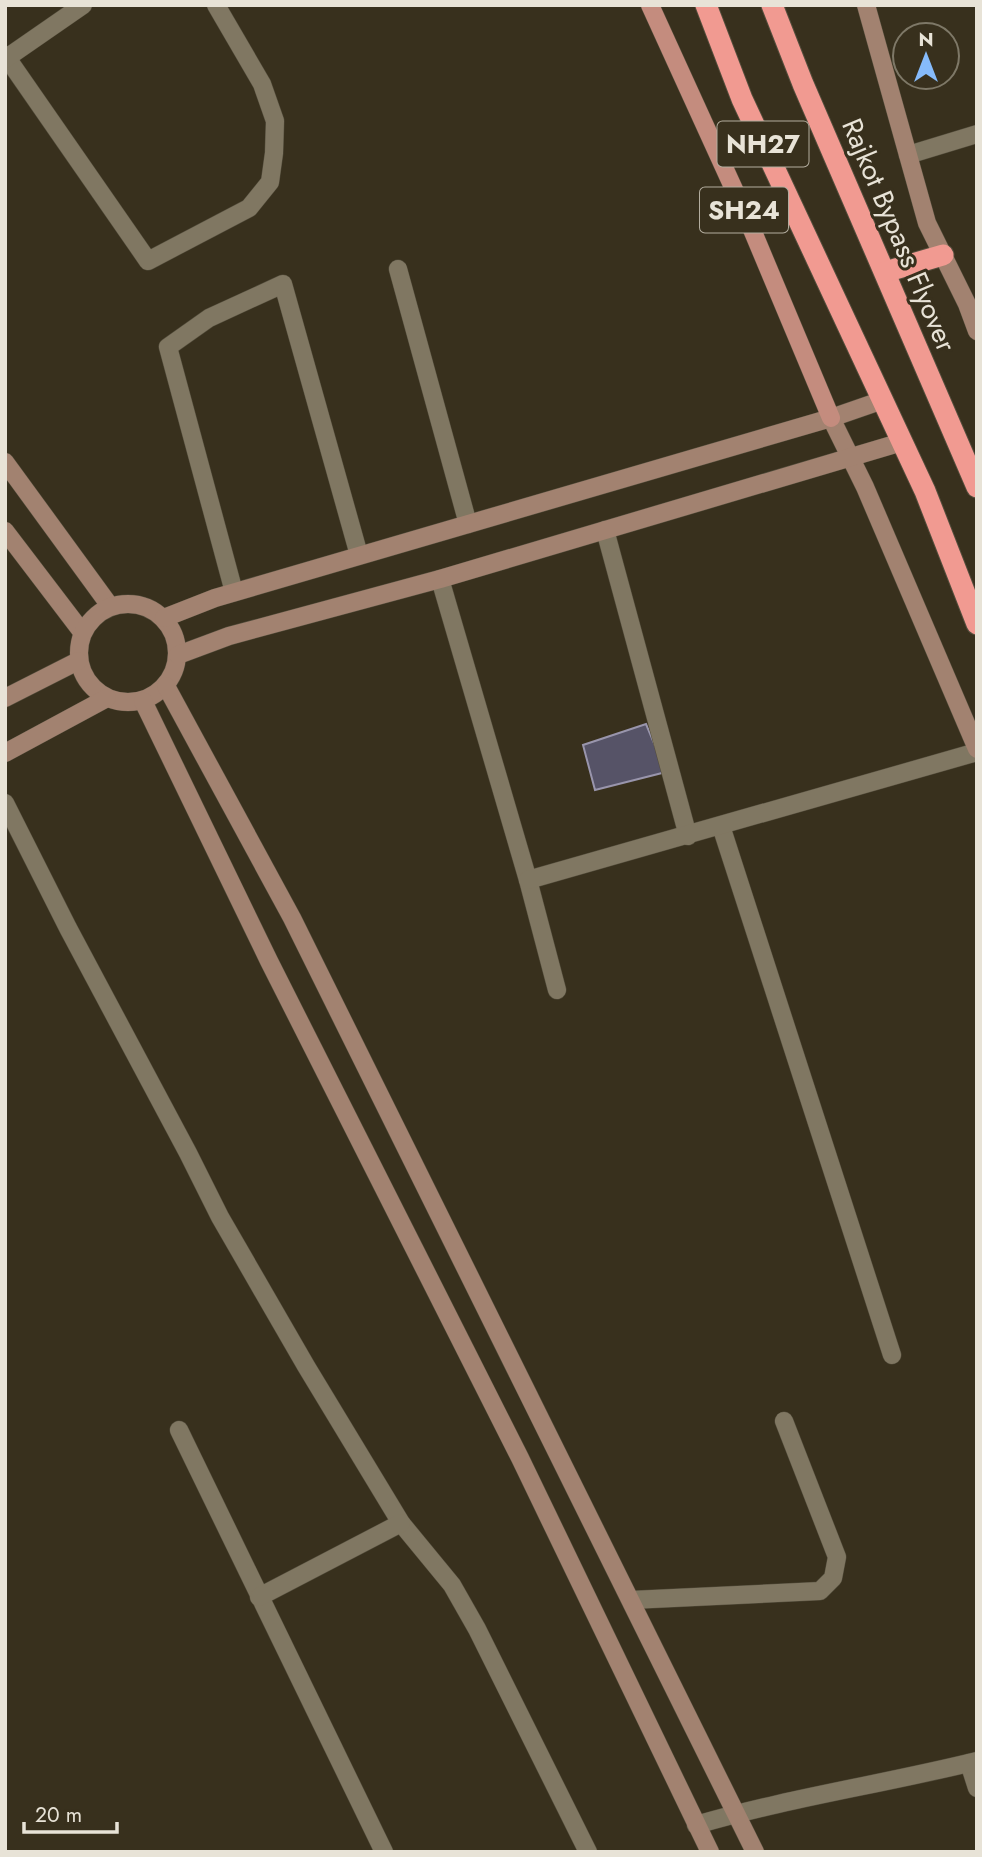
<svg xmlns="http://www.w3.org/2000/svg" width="982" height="1857" font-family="Jost,sans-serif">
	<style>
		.building { fill: #565367; stroke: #9995ac; stroke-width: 2 }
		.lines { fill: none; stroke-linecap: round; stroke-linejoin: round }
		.street-casing { stroke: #534d3c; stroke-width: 19 }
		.secondary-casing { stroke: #534d3c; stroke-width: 19 }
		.primary-casing { stroke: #534d3c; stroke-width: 19 }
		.highway-casing { stroke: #534d3c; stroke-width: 23 }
		.street { stroke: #807762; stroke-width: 18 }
		.secondary { stroke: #a28270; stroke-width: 18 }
		.primary { stroke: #c48c7e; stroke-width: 18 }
		.highway { stroke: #f19a91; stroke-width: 21 }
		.labels { text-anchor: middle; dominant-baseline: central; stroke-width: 6; stroke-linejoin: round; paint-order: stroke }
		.shield { fill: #38301d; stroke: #b3ad9f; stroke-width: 2 }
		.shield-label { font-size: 26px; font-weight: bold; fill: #e8e3d7 }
		.street-label { font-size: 28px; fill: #e8e3d7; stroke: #38301d }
	</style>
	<rect width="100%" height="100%" fill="#38301d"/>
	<polygon class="building" points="646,724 666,772 595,790 583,745"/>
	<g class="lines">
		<g class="street-casing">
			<g id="street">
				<polyline points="5,55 148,261 249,208 270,182 274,153 275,121 262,84 216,5"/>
				<polyline points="5,59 83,5"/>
				<polyline points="908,155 977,134"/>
				<polyline points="398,269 468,524"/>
				<polyline points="605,530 688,836"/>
				<polyline points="440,579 528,880 557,990"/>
				<polyline points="234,592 168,347 209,318 283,284 359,555"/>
				<polyline points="5,803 68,928 188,1153 220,1217 306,1366 401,1523 452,1585 477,1629 588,1852"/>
				<polyline points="721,826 892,1355"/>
				<polyline points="528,880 977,752"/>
				<polyline points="179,1430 384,1852"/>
				<polyline points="259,1597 401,1523"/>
				<polyline points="631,1600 820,1591 833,1578 837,1557 784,1421"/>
				<polyline points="969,1763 977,1788"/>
				<path d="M 696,1825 C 788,1798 884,1784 977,1761"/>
			</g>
		</g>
		<g class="secondary-casing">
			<g id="secondary">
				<polyline points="866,5 927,223 967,304 977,331"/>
				<polyline points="831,418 865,487 977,749"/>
				<polyline points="5,462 110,606"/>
				<polyline points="5,531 82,632"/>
				<circle cx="128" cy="653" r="49"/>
				<polyline points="164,618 215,598 831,418 883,400"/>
				<polyline points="178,655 229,636 440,579 902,442"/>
				<polyline points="166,686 292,918 755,1852"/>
				<polyline points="5,698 78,661"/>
				<polyline points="143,701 269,961 520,1458 710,1852"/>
				<polyline points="5,753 107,698"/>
			</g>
		</g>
		<g class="primary-casing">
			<polyline id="primary" points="650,5 748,220 831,418"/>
		</g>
		<g class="highway-casing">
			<g id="highway">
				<polyline points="706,5 742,99 925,491 977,624"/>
				<polyline points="772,5 803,84 977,487"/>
				<polyline points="885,272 943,255"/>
			</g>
		</g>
		<use href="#street" class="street"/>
		<use href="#secondary" class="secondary"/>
		<use href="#primary" class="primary"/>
		<use href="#highway" class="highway"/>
	</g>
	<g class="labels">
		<g class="shield">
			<rect x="717.5" y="121.5" width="91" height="45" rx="5"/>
			<rect x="700" y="187.5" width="88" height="45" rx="5"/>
		</g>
		<g class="shield-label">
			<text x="763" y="144">NH27</text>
			<text x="744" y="210">SH24</text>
		</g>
		<g class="street-label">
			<text transform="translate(899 235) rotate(67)">Rajkot Bypass Flyover</text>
		</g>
	</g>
	<rect width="982" height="1857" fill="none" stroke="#e8e3d7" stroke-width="14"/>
	<g transform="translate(926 56)"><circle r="33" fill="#38301d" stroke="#7e7867" stroke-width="2"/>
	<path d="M0-5L12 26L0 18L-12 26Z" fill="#86bbfb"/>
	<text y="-10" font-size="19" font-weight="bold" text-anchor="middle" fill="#e8e3d7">N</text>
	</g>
	<path d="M24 1822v10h93v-10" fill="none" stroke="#e8e3d7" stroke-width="3.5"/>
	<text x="35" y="1822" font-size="21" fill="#e8e3d7" stroke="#38301d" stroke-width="5" paint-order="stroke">20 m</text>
</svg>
